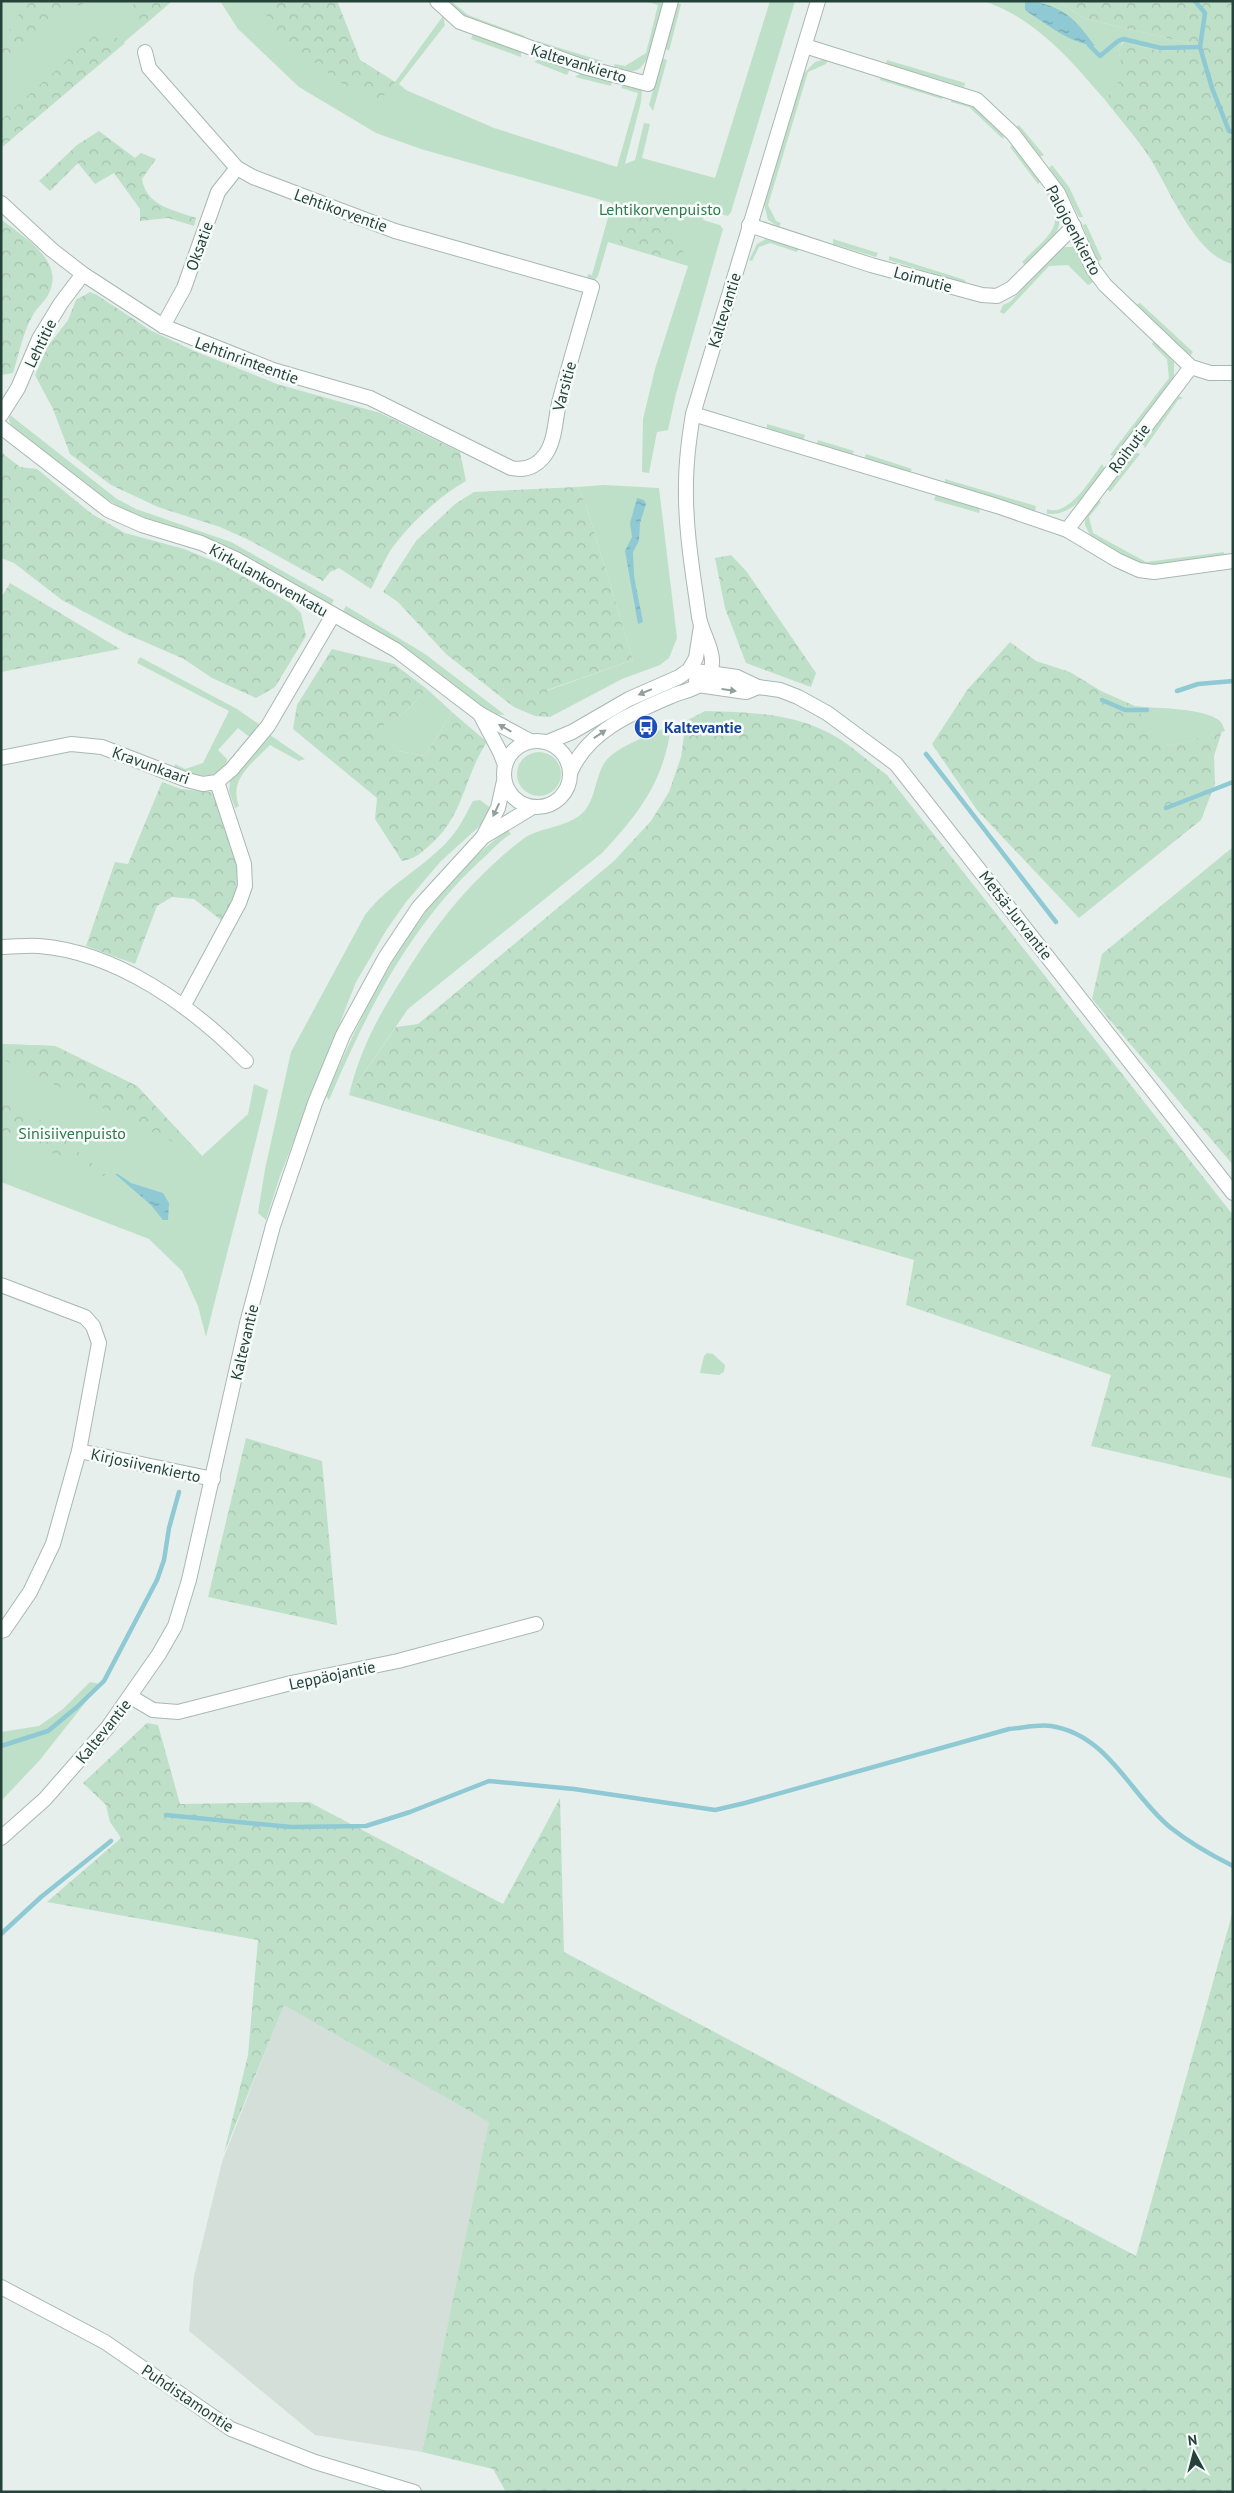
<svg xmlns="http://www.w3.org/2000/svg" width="1234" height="2493" font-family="'PT Sans',sans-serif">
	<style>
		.built { fill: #d4dfda }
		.green { fill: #bfe0c8 }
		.forest { fill: url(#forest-crowns) }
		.water { fill: url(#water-ripples) }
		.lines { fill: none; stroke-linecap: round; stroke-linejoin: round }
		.stream { stroke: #8ec9d4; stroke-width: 4.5 }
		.minor-casing { stroke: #a8b8b2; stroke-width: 16 }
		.minor { stroke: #fff; stroke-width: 14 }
		.oneway { fill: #92a09c }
		.labels { text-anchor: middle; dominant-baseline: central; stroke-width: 5; stroke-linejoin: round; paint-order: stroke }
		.street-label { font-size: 16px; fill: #24423a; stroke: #f7fbf9 }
		.park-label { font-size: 16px; fill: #2d7a4b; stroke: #f7fbf9 }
		.transit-label { font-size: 16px; font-weight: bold; fill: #164399; stroke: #f7fbf9; text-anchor: start }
	</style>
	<defs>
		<pattern id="forest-crowns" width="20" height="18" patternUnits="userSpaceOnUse" patternTransform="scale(1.25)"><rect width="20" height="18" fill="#bfe0c8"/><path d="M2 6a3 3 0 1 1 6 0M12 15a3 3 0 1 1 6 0" fill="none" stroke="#a4c1ad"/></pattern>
		<pattern id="water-ripples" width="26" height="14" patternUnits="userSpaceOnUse" patternTransform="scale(1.25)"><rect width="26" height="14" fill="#8ec9d4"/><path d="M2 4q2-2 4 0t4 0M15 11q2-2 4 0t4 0" fill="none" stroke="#74a5ad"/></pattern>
	</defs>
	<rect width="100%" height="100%" fill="#e6efeb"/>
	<polygon class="built" points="284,2004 490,2122 422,2452 315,2435 189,2331 194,2276 222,2162"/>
	<g class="green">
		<polygon points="1,1 172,1 1,148"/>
		<polygon points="220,1 337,1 360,60 395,82 443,16 445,25 399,84 406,90 494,128 617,167 638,93 621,88 623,85 642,89 641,102 625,164 635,160 644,123 650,124 642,158 715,178 770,1 795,1 731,212 728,216 706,210 703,220 720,225 723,229 676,394 668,430 657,432 649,473 642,472 643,419 655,369 688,266 608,242 598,276 594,281 587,279 588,274 592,275 612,203 421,149 376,133 299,87 238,29"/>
		<path d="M 644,1 L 662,1 L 663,5 C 659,21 652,67 634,71 C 628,72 621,70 615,68 L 614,64 L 625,66 L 646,53 L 658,5 Z"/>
		<path d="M 984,1 L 1057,1 L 1086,19 L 1188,43 L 1190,49 L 1160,51 L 1123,42 L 1118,49 L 1125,75 L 1105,100 C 1070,59 1036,19 984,1 Z"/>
		<polygon points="452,2 468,15 525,36 523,39 466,18 449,5"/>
		<polygon points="676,4 681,4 669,51 665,48"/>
		<polygon points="473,34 521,52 521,57 471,39"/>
		<polygon points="537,41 602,61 601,65 537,45"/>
		<polygon points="662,58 667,60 653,111 649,105"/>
		<polygon points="539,59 570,69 567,75 534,62"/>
		<polygon points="825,59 828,60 826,64 808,72 768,205 776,221 781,223 779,227 768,220 764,204 803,74 815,62"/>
		<polygon points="887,60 965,83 964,87 886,64"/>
		<polygon points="581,73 612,81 611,86 575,77"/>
		<polygon points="881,77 943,96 942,99 880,80"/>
		<polygon points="952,98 975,107 1004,135 1003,139 969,107 951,102"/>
		<polygon points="1019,125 1044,155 1040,157 1016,127"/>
		<polygon points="1013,145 1041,181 1038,184 1010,147"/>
		<polygon points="1052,165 1069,187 1083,217 1079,217 1063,187 1049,168"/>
		<path d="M 1048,190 C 1073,230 1053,237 1026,266 L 1022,262 C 1045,238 1070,226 1045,192 Z"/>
		<polygon points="1086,224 1102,259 1098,262 1082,225"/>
		<polygon points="766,239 799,248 797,252 770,243 759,247 752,261 749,260 757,244"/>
		<polygon points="833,239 878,253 876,257 833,244"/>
		<polygon points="1062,247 1074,247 1078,251 1093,282 1088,285 1068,265 1049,266 1004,314 1000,312 1003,305 1010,302"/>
		<polygon points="889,256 965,280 966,284 889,260"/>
		<polygon points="1140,303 1193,352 1190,356 1136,305"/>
		<polygon points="1154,341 1174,362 1174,379 1114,456 1110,455 1169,378 1167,359 1152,344"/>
		<polygon points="1179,396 1183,398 1178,400 1145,448 1142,443"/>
		<polygon points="10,415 117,499 136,509 231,542 334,600 331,605 223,545 124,510 96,492 12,426 9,421"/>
		<polygon points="767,424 805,435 803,440 767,429"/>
		<polygon points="818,440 854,451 852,455 817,444"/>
		<polygon points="1135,452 1140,454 1110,492 1107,489"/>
		<polygon points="866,454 912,469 910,472 864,459"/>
		<path d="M 1102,464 L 1105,469 C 1090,488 1076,516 1047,514 L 1047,509 C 1068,518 1091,479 1102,464 Z"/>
		<polygon points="945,479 1036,506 1035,511 945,483"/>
		<polygon points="604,485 659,488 677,638 669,658 660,665 622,679 550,717 546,691 633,660 586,505 577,487"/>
		<polygon points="936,495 980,508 979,513 934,500"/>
		<polygon points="1098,500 1101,502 1089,517 1093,533 1146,562 1224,552 1225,556 1152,566 1138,563 1091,537 1085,525 1085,516"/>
		<polygon points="346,606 425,654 505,715 492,714 403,646 343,611"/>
		<path d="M 140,657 L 237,709 L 260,725 L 253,736 L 248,736 L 238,728 L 218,750 L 227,759 C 226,785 188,774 174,769 L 175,764 L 185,769 L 203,763 L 229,711 L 137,663 Z"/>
		<polygon points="427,689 452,712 425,756 399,751 379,727 404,713"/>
		<path d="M 1135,706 C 1157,709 1203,707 1220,721 C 1222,723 1224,728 1225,731 L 1170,746 L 1159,740 Z"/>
		<path d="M 671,725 C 665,780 638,815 602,853 L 408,1009 L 349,1095 C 360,1050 377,1018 402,979 C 435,925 471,879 523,839 C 538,828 562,828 579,816 C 596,804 594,778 605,762 C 615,747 653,734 671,725 Z"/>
		<path d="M 270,735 L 305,759 L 299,761 L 270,745 C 253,763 228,779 239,806 L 235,808 L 229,791 L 230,781 Z"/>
		<circle cx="539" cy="774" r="22"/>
		<path d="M 480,800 L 492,809 L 483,823 L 441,861 L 406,902 L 387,929 L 356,982 L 280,1176 L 266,1220 L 258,1213 L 265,1169 L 291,1052 L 365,915 C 387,886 421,869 446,843 C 458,831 465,816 473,801 Z"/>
		<path d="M 508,830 L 511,834 C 499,841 490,853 479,862 C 409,927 366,1013 329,1100 L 326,1096 C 366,1001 422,890 508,830 Z"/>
		<path d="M 1,1044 L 55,1046 L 137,1086 L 202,1156 L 248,1114 L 254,1084 L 268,1090 C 249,1173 226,1254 206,1337 L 198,1306 L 182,1271 L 149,1239 L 1,1182 Z"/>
		<polygon points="707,1353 713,1354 725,1365 724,1372 719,1375 700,1373 704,1356"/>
		<polygon points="90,1682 100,1684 39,1761 1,1801 1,1732 39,1726 63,1709"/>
	</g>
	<g class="forest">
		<polygon points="20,1 91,1 60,12 13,56 1,52 1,37 18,22"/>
		<polygon points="137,1 172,1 142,27 128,10"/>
		<polygon points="269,1 337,1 360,60 395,82 379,102 338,81 294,46 266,20"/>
		<path d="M 1057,1 L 1233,1 L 1233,264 C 1194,256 1168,185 1148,155 C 1135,136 1119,118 1105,100 L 1124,75 L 1118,49 L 1124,42 L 1160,51 L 1190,49 L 1188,43 L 1086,19 Z"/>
		<polygon points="95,35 114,36 125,43 1,148 1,120"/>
		<path d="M 99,131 L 135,158 L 141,153 L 156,159 L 142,179 C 146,206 174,210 196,218 L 194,226 L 168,218 L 140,221 L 140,209 L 114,173 L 95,184 L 78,163 L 50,191 L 39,181 L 77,145 Z"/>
		<polygon points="637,203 665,208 689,266 619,244 629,204"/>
		<path d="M 1,219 C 23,237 65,260 49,293 C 46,301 37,307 33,315 C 23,332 19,354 13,373 L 1,375 Z"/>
		<path d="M 90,292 L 97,295 L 150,330 L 192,350 L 277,384 L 380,413 L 460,452 L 466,481 C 439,496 411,523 392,548 C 384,560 378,576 371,589 L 339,568 L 330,572 L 323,581 L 247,539 L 220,527 L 158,507 L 111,485 L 70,454 L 53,409 L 35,375 L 48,346 L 68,320 L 76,300 Z"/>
		<polygon points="1,452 20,467 37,469 92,514 125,533 184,549 221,564 290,603 301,613 306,636 275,687 256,698 212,678 184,659 124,633 62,600 14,563 1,558"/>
		<polygon points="577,487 586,505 633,660 547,690 550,717 535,716 514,707 446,654 397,601 383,592 416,541 455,504 474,492"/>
		<polygon points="731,555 747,572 816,673 811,687 746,663 725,608 715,558"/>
		<polygon points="10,583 120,649 1,672 1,598"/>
		<polygon points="1010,642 1036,661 1070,672 1101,691 1135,706 1159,739 1170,746 1222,731 1214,756 1215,784 1201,820 1079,918 977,810 932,744 968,689"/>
		<path d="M 332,649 L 394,664 L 427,689 L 404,713 L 380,727 L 399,751 L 425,756 L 452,712 L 487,742 C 463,778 465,815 429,846 C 420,854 414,859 402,861 L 375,819 L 377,798 L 293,729 L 297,705 Z"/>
		<path d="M 705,711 C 745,712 788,713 825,731 C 844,739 869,762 887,775 L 1233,1215 L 1233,1479 L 1091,1446 L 1111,1375 L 906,1305 L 914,1260 L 349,1095 L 396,1027 L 418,1024 L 614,861 L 651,821 L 669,792 L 681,757 L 686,721 Z"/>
		<polygon points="162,782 181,789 211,792 216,797 238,865 236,892 222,921 194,899 172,897 157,906 135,964 86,946 115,862 128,864"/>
		<polygon points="1233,847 1233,1165 1092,999 1102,954"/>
		<polygon points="1,1044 55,1046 137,1086 202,1156 1,1059"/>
		<polygon points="1,1100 39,1119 112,1180 1,1130"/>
		<polygon points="246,1438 322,1461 337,1625 208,1597"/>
		<polygon points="147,1723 158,1725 180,1804 309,1802 503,1904 560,1798 564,1952 1136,2256 1233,1911 1233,2492 506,2492 493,2469 422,2452 489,2122 284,2005 224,2153 248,2055 258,1940 47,1902 121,1838 110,1822 106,1805 83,1783"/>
	</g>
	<g class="water">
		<path d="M 1034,1 C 1067,9 1076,20 1095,46 C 1070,43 1046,24 1025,10 L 1025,2 Z"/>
		<polygon points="637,498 644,500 646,504 640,523 639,541 633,552 634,576 643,622 638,624 625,551 632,537 630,523"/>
		<polygon points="115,1174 118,1174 131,1183 163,1193 169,1203 168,1220 163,1220 151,1205"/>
	</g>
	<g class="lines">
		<g class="stream">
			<polyline points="1195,1 1205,13 1200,47 1212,88 1229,131 1233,132"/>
			<polyline points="1089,45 1100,56 1118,41 1123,39 1161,48 1200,47"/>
			<polyline points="1177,691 1198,684 1233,681"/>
			<polyline points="1102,700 1125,710 1147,710"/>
			<polyline points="926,754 1056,922"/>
			<polyline points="1166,808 1233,782"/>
			<polyline points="1,1746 48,1731 77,1707 104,1681 157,1580 164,1560 169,1528 179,1492"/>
			<path d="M 166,1815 L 291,1827 L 366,1826 L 410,1812 L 489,1781 L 574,1789 L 715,1810 L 745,1803 L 1009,1729 C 1022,1728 1039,1724 1051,1726 C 1109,1735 1130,1795 1171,1828 C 1190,1843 1211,1855 1233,1866"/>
			<polyline points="1,1934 41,1897 111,1841"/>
		</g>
		<g class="minor-casing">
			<g id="minor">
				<polyline points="437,1 460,22 584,67 648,84 671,1"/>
				<polyline points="805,46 977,100 1013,134 1058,193 1093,269 1105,285 1191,367 1210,373 1233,373"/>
				<path d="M 1,203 L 52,250 L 83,274 L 163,326 L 273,370 L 370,398 L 511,468 C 525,471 536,467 545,455 C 556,440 555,417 560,399 C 570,362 581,325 592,287 L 395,231 L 253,177 L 237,168 L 149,68 L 145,52"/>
				<polyline points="749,225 871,265 982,295 997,296 1012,288 1074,226"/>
				<polyline points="163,326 184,288 218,192 237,168"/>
				<polyline points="693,414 997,506 1067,530 1117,560 1139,570 1154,572 1233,561"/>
				<polyline points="1,415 18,388 39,339 61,303 83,274"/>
				<polyline points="1,427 108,510 142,525 201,543 236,559 396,650 480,714 530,741"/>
				<polyline points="1067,530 1191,367"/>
				<polyline points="689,670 737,677 758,687 780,690 798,697 827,713 896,764 1233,1193"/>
				<polyline points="696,681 698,685 746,692 758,687"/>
				<polyline points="480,714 500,752 505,765"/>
				<circle cx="537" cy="774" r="33"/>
				<polyline points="548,742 572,732 629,699 679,677 689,670 696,658 701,626"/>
				<polyline points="1,758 71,744 102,747 187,780 203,784 217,782 232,769 268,726 333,615"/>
				<path d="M 571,771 C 589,730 634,712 674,695 C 685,691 700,688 707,678 C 721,658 702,636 699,617 C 693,573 685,529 686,485 C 686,461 689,438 693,414 L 818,1"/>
				<polyline points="483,837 498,808 504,781"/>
				<path d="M 1,947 C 14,947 27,945 39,946 C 117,952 193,1007 246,1061"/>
				<polyline points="184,1005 239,903 245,886 244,864 217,782"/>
				<polyline points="1,1285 85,1317 93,1326 99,1343 79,1451 53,1544 30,1592 4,1630 1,1631"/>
				<polyline points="79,1451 213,1479"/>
				<polyline points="131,1697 153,1710 178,1712 291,1683 398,1661 536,1624"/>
				<polyline points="1,1838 45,1799 108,1727 159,1654 175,1626 189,1580 247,1323 273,1226 315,1103 343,1035 385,958 419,907 483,837 533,807"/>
				<polyline points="1,2287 105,2342 231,2429 315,2462 414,2492"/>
			</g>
		</g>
		<use href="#minor" class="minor"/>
	</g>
	<defs><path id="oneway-solid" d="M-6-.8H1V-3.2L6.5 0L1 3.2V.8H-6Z" transform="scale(1.25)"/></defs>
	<g class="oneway">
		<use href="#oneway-solid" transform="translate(729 690) rotate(8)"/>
		<use href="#oneway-solid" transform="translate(645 692) rotate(157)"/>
		<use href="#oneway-solid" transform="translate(505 728) rotate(-150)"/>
		<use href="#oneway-solid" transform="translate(600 734) rotate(-34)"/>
		<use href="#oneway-solid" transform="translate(496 810) rotate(115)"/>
	</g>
	<defs>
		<g id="bus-disc" transform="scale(1.25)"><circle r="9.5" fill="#1a4fb4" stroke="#f7fbf9"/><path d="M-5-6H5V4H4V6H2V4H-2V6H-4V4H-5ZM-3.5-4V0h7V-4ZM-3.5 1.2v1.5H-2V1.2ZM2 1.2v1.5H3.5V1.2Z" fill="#fff"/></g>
	</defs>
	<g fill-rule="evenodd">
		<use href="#bus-disc" x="646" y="727"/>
	</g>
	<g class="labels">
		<g class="street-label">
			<text transform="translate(579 63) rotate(17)">Kaltevankierto</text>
			<text transform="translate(341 210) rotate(20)">Lehtikorventie</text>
			<text transform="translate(1074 230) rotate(62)">Palojoenkierto</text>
			<text transform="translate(199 246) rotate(-70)">Oksatie</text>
			<text transform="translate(923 279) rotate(15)">Loimutie</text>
			<text transform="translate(724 310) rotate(-73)">Kaltevantie</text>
			<text transform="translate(40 343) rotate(-64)">Lehtitie</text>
			<text transform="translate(247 360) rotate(20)">Lehtinrinteentie</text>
			<text transform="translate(564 386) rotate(-75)">Varsitie</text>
			<text transform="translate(1129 448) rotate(-53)">Roihutie</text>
			<text transform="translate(269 580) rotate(29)">Kirkulankorvenkatu</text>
			<text transform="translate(151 765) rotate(20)">Kravunkaari</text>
			<text transform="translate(1016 915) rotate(52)">Metsä-Jurvantie</text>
			<text transform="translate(244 1342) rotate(-77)">Kaltevantie</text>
			<text transform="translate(146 1465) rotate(12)">Kirjosiivenkierto</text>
			<text transform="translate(332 1675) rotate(-12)">Leppäojantie</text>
			<text transform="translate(103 1731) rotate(-51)">Kaltevantie</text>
			<text transform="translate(188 2398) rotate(34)">Puhdistamontie</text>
		</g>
		<g class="park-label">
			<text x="660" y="209">Lehtikorvenpuisto</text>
			<text x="72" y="1133">Sinisiivenpuisto</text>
		</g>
		<g class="transit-label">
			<text x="664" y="727">Kaltevantie</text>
		</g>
	</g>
	<rect width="1234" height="2493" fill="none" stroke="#24423a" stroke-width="5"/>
	<g transform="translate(1194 2453) rotate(353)" stroke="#f7fbf9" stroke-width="4" paint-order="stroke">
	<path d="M0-4L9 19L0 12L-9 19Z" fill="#24423a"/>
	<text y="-8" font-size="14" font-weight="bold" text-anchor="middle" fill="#24423a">N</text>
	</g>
</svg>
